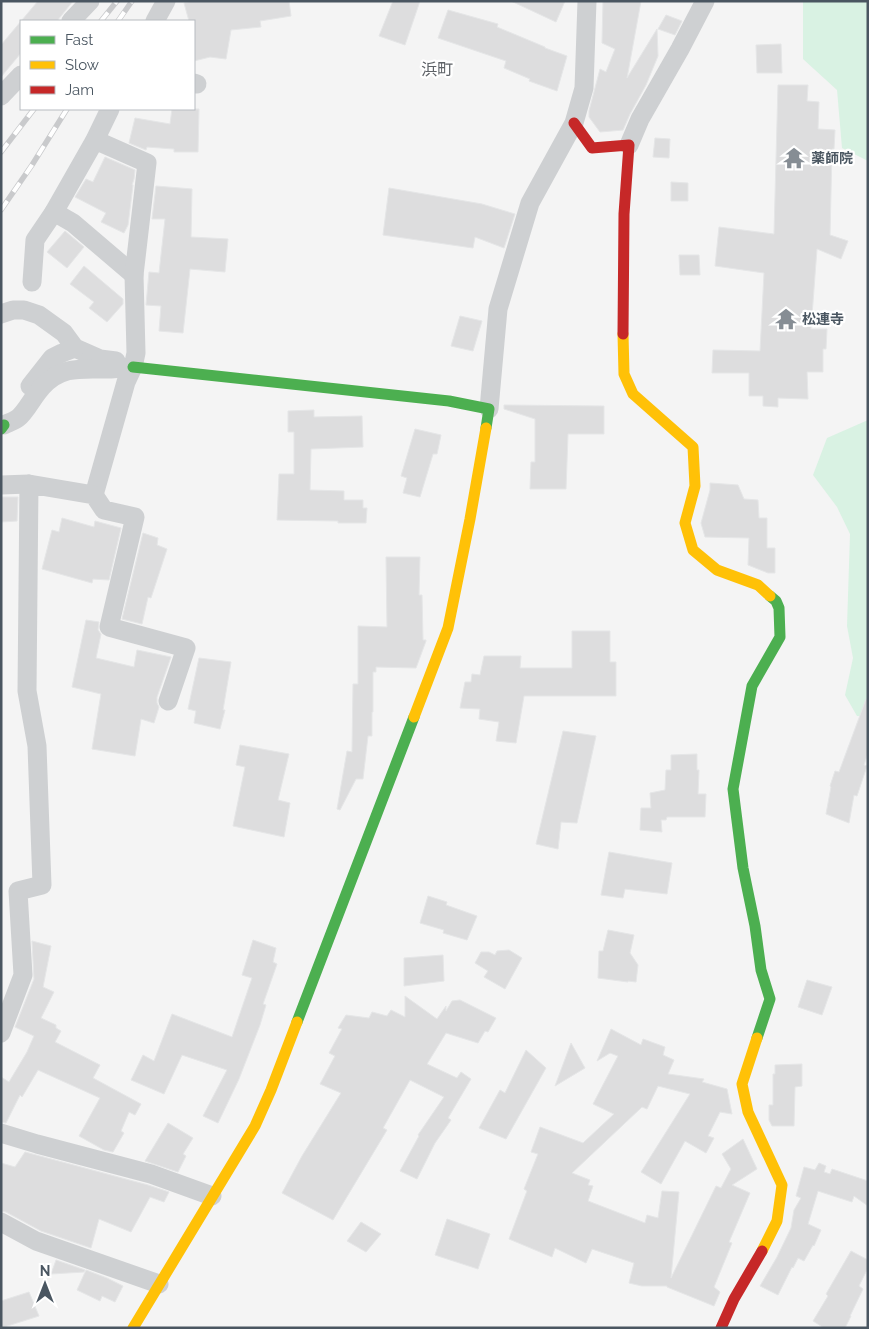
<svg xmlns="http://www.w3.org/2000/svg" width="869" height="1329" font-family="Raleway,'Noto Sans JP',sans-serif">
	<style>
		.green { fill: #d9f2e3 }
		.building { fill: #ddddde; stroke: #e5e6e7 }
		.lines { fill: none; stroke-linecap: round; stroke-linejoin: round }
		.street { stroke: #ced0d2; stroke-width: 19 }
		.fast { stroke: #4caf50; stroke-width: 11 }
		.slow { stroke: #ffc107; stroke-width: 11 }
		.jam { stroke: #c62828; stroke-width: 11 }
		.rail-casing { stroke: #c9cacc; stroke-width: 5.5 }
		.rail { stroke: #fff; stroke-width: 4; stroke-dasharray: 11; stroke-linecap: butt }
		.labels { text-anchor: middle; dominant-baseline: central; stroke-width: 4.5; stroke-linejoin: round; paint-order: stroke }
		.poi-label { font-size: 14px; font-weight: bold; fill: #4a5661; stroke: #fff; text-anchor: start }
		.quarter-label { font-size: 16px; fill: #5f6368; stroke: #fff }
	</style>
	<rect width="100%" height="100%" fill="#f4f4f4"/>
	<g class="green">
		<polygon points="803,1 868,1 868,161 842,148 837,90 803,59"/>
		<polygon points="868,420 868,717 857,716 845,695 853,658 847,626 850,534 837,507 813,475 827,438"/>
	</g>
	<g class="building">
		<polygon points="38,1 73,1 57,21 21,21 21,53 1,77 1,45"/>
		<polygon points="193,1 289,1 291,16 260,21 261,27 231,30 226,59 210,57 194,61 194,21 189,21 184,3"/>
		<polygon points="393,1 420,1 405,45 379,36"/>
		<polygon points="511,1 565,1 556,22"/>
		<polygon points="603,1 641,1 627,78 657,29 658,56 646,85 630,114 623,130 600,132 589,117 589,111 600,69 606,72 615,49 602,43"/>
		<polygon points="448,10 498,24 497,27 545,47 545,48 567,56 557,91 529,81 530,79 504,68 506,61 438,38"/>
		<polygon points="666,15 682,21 675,35 658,29"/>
		<polygon points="781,44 782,73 757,73 756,45"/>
		<polygon points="778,85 808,85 807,101 819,102 818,129 835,130 834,149 832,149 830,235 848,241 841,259 817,249 811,329 827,329 826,349 823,349 823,372 807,372 808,399 778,398 778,407 763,406 763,396 749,396 749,373 712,373 713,350 760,351 764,273 715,266 719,227 774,234"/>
		<polygon points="172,109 199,109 198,152 174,152 174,149 147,147 146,150 129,143 135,118 170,124"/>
		<polygon points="655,138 670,139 669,158 653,157"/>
		<polygon points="105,157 135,170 134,179 132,185 133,185 128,225 124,233 101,222 106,213 75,197 86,179 93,182"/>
		<polygon points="671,182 688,183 688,201 671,201"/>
		<polygon points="156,186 192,189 191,237 228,239 225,272 190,269 183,333 159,331 161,306 146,305 149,272 159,273 165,219 152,219"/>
		<polygon points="389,188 482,204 515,214 504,248 475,237 473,248 383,235"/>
		<polygon points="65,231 84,247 67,268 47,252"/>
		<polygon points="679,255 699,255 700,275 680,275"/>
		<polygon points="84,266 123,299 123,304 107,322 89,308 94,302 70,284"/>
		<polygon points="460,316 482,321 473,351 451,346"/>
		<polygon points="504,405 604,406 604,434 568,434 566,489 530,489 531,462 535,462 535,419 504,409"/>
		<polygon points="314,410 314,417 362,416 363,447 311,449 310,490 344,491 344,500 363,500 363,508 367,508 366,523 338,523 338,521 277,520 279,474 294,474 294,432 288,432 288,411"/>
		<polygon points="415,429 441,435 437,454 433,454 420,497 403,493 407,478 401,476"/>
		<polygon points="710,483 738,485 744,499 758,500 759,518 767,518 767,548 775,548 775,573 768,573 748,565 749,538 705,537 701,523 710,490"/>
		<polygon points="1,497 18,497 17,521 1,522"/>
		<polygon points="62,518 94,527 95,521 121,528 109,580 93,579 92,583 42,569 52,530 59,532"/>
		<polygon points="143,533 158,538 157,545 167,549 151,598 148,597 142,624 122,619"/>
		<polygon points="386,557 420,557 419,595 422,595 423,640 426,640 426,641 416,668 376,667 376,672 373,672 373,712 372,712 372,736 368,736 363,779 356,779 340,810 337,809 347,751 352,752 353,684 358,684 358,626 387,627"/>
		<polygon points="86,620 99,622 98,630 101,634 96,658 134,667 137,650 171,657 157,697 157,703 159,707 154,723 141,719 135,756 92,749 101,694 72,687"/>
		<polygon points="572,631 610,631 610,662 616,662 616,696 524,696 516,743 496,741 499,722 479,719 480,709 460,708 465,682 471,682 472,674 480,675 484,656 521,656 520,668 572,668"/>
		<polygon points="199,658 231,662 223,710 225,710 220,729 194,723 196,711 188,709"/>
		<polygon points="866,699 868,699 868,753 864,765 867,766 857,796 854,795 849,823 826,814 831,787 830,786 835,771 839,772"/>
		<polygon points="563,731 596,736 577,823 561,822 558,849 536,844"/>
		<polygon points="240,745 289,754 278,800 290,803 284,837 233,826 245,767 236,765"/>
		<polygon points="697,754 697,770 699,770 698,794 706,794 705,817 667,817 666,820 661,820 662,832 640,830 641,808 651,808 650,793 665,790 666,770 671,770 671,755"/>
		<polygon points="609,852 672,863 667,894 625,889 623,898 601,895"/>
		<polygon points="428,896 447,902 446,905 477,916 467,940 443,933 444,930 420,923"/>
		<polygon points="608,930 634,935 630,953 638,965 636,982 628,981 628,982 598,978 599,951 603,951"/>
		<polygon points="253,940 276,948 273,962 277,964 263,1004 266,1005 260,1025 239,1079 218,1123 203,1116 227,1070 182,1055 164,1094 131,1080 143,1055 154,1061 172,1014 232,1037 252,978 242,975"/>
		<polygon points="32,941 51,946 43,987 54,992 41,1018 56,1025 56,1028 61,1031 55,1042 100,1065 93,1078 141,1104 135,1115 129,1112 121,1131 124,1133 113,1152 104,1150 79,1136 100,1098 38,1070 22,1097 20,1095 6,1123 1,1122 1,1077 9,1082 27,1052 34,1036 15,1027 34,979"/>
		<polygon points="509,950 522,958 505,989 484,977 488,971 475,963 481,952 489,952 495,955 497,951"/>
		<polygon points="443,955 444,981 404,986 404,958"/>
		<polygon points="807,980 832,987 822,1015 798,1007"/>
		<polygon points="405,996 437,1019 446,1006 446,1011 452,1001 460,1000 496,1018 488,1032 485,1031 478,1043 446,1033 427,1064 457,1078 461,1072 471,1079 448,1118 451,1120 435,1143 417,1179 400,1171 419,1136 418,1135 444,1097 410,1080 383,1128 387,1130 333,1220 282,1193 302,1156 341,1093 320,1084 335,1056 329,1053 342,1029 338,1028 346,1015 369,1018 372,1012 387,1016 391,1010 405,1017"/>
		<polygon points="611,1029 641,1045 643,1039 665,1047 663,1055 674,1060 668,1074 704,1079 702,1082 727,1089 732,1114 720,1112 708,1136 714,1138 706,1153 685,1141 661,1184 641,1172 690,1094 658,1086 647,1109 642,1107 572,1173 590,1180 588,1185 593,1186 588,1201 645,1223 647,1215 658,1218 662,1191 679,1192 671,1278 716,1186 721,1188 731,1169 722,1154 743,1139 757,1169 732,1185 750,1193 729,1242 732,1243 714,1287 720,1292 714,1306 667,1287 667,1286 642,1286 629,1283 634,1263 592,1249 586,1263 555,1248 552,1257 509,1239 527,1191 524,1189 538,1154 531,1152 540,1127 583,1143 614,1114 593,1104 618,1056 610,1053 597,1061"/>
		<polygon points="571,1043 585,1068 555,1086"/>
		<polygon points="526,1050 546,1068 506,1139 479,1128 500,1090 505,1093"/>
		<polygon points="802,1064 802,1086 795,1087 794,1126 772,1126 769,1120 769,1105 773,1105 773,1074 775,1074 775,1065"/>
		<polygon points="168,1123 193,1138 183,1154 186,1156 178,1172 145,1161"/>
		<polygon points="25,1152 148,1185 169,1192 164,1202 150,1197 131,1232 99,1219 91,1248 41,1231 6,1212 1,1211 1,1163 15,1167"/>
		<polygon points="819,1163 826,1166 824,1172 830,1174 832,1169 868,1181 868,1206 854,1196 852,1202 818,1191 808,1224 821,1230 814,1246 813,1245 804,1261 798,1258 793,1268 792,1267 778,1295 760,1286 777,1257 791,1228 794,1210 801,1198 796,1196 804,1167 815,1170"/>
		<polygon points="447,1219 490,1234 478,1269 435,1255"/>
		<polygon points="361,1222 381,1234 366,1252 347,1241"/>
		<polygon points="851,1251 868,1260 868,1268 859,1286 863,1289 850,1316 851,1316 845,1328 824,1328 813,1321 828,1296 826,1294"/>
		<polygon points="56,1260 85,1270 84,1272 51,1274"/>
		<polygon points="86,1270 107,1278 123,1286 115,1302 102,1296 100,1301 77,1290"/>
		<polygon points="29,1292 39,1316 1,1328 1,1301"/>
	</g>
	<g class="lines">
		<g class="street">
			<polyline points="71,21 90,1"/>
			<polyline points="155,21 166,1"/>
			<polyline points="194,83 197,84"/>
			<polyline points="1,96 21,75"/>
			<polyline points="629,145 640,119 680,49 705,1"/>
			<polyline points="54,212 73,223 134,275"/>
			<polyline points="32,282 35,240 54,212 95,140 110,109"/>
			<polyline points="1,314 13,310 24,310 39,315 64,333 75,348 100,359 116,361"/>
			<polyline points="30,386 52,358 62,353 75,348"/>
			<polyline points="489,409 498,309 530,203 574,123 584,88 587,1"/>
			<path d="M 4,425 C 8,423 14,421 18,418 C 26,412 34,395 42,387 C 61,366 80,369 106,369 C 115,369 124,368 133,367"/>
			<polyline points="1,485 29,484"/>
			<polyline points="94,495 126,382 133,367 136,353 134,275 147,163 95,140"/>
			<polyline points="1,1033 23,975 18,891 42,885 37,746 27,691 29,484 94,495 104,510 135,517 109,627 186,648 168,701"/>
			<polyline points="1,1133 37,1144 151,1174 212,1196"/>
			<polyline points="1,1222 36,1241 159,1284"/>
		</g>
		<g class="fast">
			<polyline points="133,367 449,401 489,409 486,428"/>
			<polyline points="1,429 4,425"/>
			<polyline points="297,1022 414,717"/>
			<polyline points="757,1038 770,999 761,970 755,926 743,868 733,789 752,686 780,637 779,608 776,601 770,596"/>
		</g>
		<g class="slow">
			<polyline points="623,334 624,374 633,394 693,447 695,486 685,523 693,550 717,570 758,585 770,596"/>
			<polyline points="414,717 448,628 470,519 486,428"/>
			<polyline points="757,1038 742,1084 748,1112 782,1185 777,1221 762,1251"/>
			<polyline points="133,1328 255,1126 271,1090 297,1022"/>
		</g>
		<g class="jam">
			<polyline points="574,123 592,148 629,145 624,214 623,334"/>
			<polyline points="721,1328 734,1299 762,1251"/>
		</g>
		<g class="rail-casing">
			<g id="rail">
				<polyline points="101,21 117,1"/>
				<polyline points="118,21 132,1"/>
				<polyline points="1,152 34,109"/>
				<polyline points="1,210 32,165 67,109"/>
			</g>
		</g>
		<use href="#rail" class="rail"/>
	</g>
	<defs>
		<g id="temple-bare" transform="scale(1.725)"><path d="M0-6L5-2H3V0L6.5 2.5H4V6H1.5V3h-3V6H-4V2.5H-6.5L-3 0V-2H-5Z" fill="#868d94" stroke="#fff" stroke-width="2.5" paint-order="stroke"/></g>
	</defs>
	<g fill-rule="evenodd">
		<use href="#temple-bare" x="794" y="158"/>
		<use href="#temple-bare" x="786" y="319"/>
	</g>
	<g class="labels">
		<g class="poi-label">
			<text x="811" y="158">薬師院</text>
			<text x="802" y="319">松連寺</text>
		</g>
		<g class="quarter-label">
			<text x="437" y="69">浜町</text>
		</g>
	</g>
	<rect width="869" height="1329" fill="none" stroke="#4a5661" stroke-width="5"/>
	<rect x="20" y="20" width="175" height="90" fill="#ffffff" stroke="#b7bbc0"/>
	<rect x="30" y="36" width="25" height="8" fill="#4caf50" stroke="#b7bbc0"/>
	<text x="65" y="45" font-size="15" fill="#4a5661">Fast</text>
	<rect x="30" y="61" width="25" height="8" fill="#ffc107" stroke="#b7bbc0"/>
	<text x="65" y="70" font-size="15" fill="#4a5661">Slow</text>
	<rect x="30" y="86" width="25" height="8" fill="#c62828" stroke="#b7bbc0"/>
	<text x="65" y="95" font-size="15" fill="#4a5661">Jam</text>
	<g transform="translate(45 1284)" stroke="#ffffff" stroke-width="4" paint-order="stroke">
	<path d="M0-4L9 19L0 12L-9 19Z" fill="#4a5661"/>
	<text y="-8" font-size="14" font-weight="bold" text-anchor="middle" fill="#4a5661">N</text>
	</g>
</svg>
